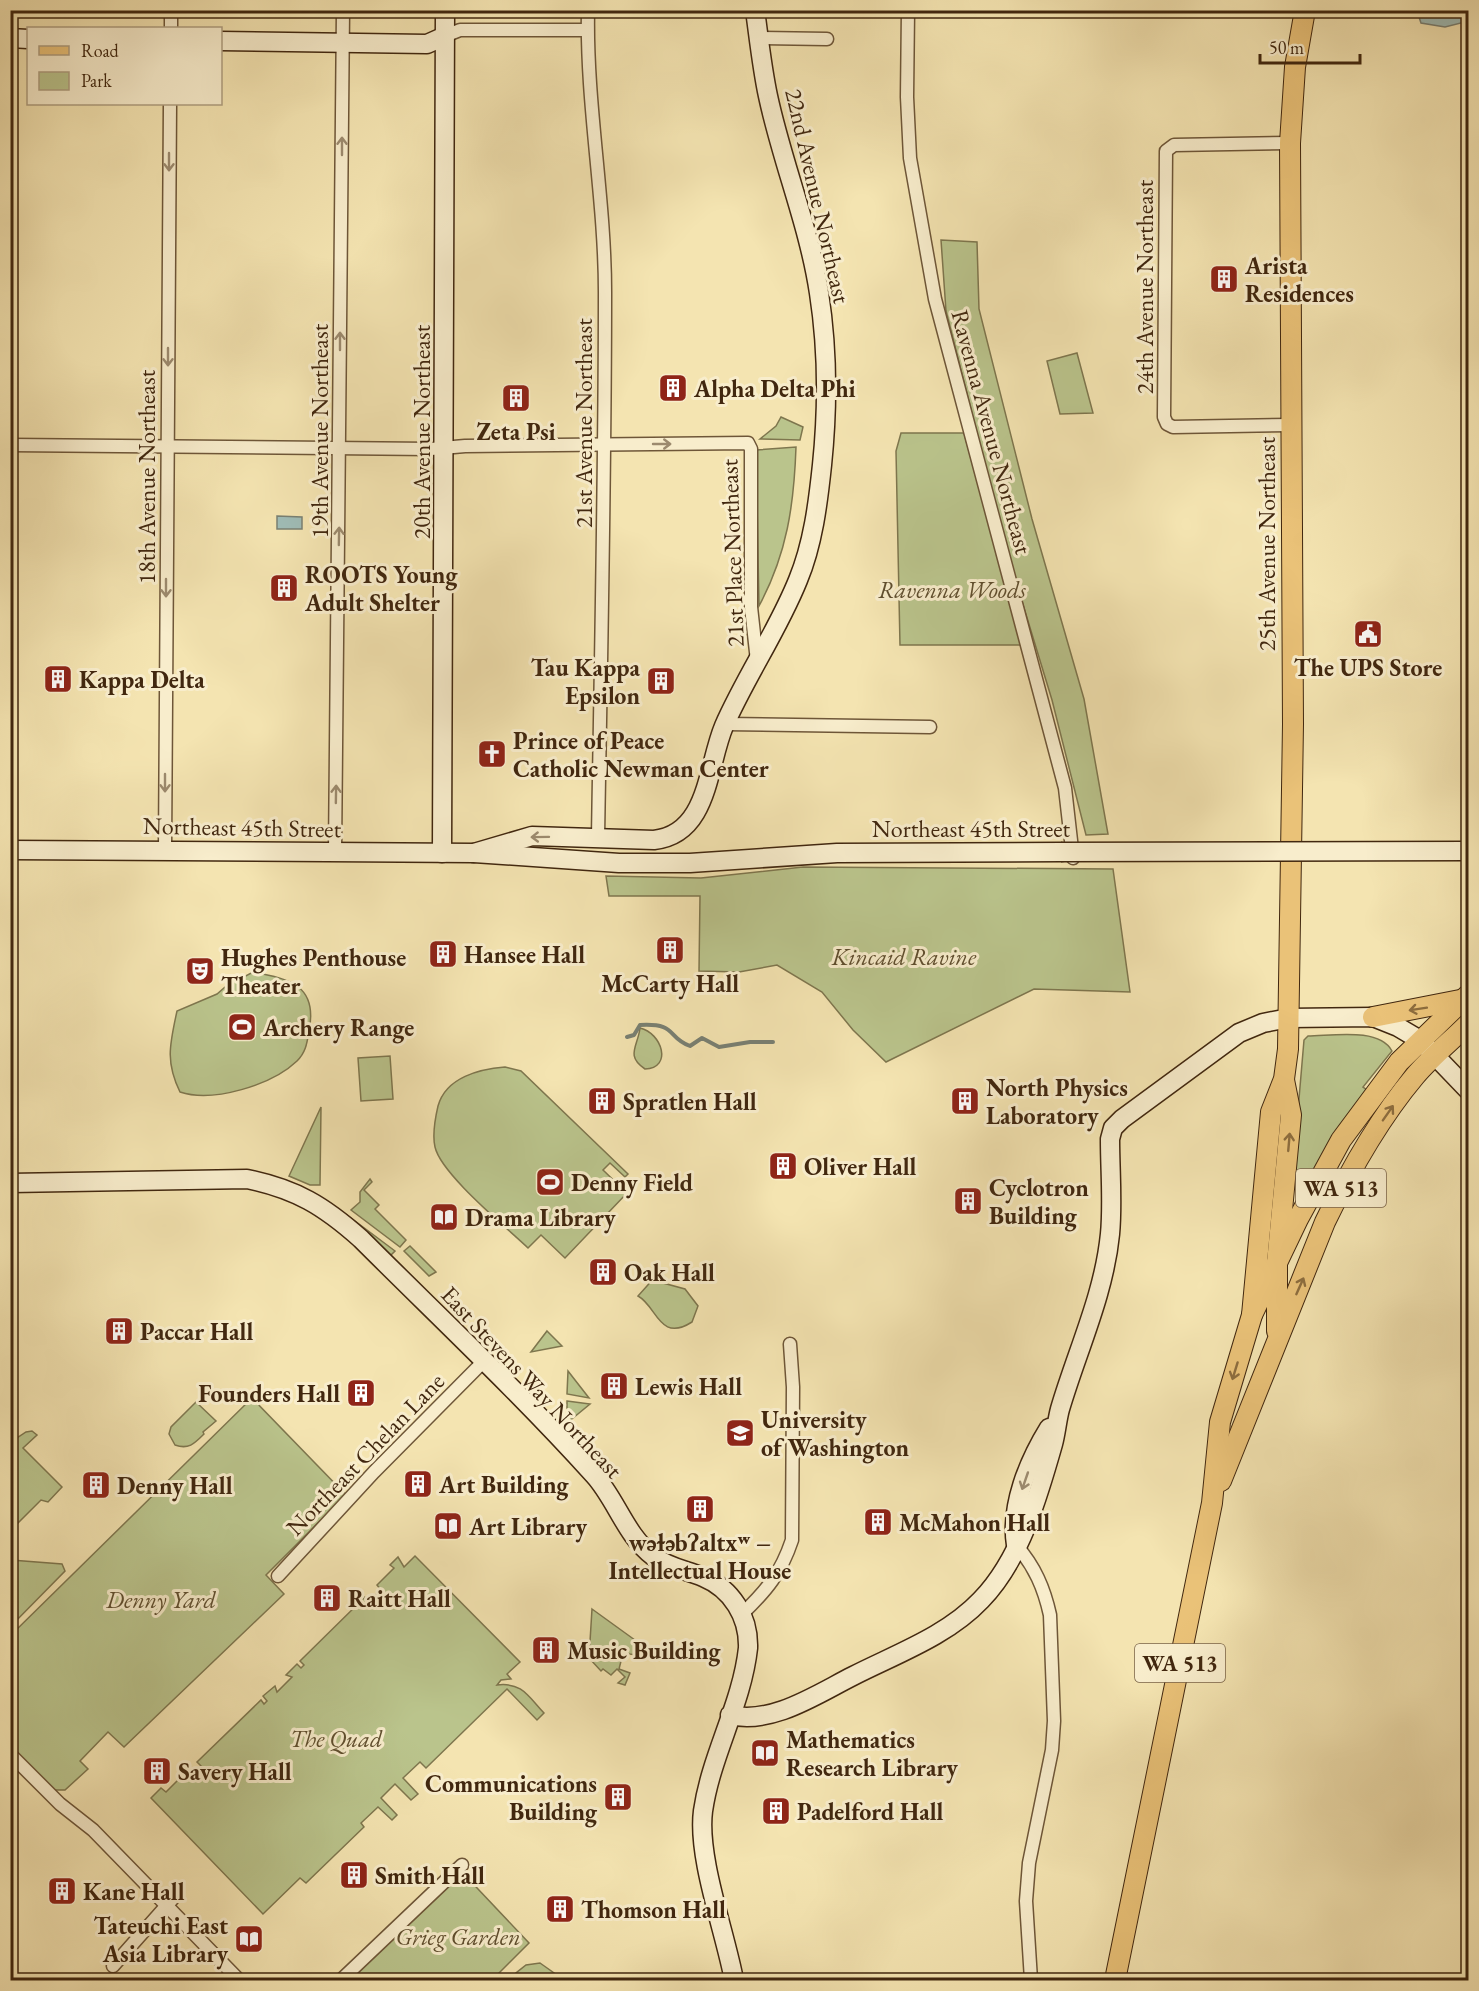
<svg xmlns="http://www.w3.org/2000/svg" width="1479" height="1991" font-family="'EB Garamond',serif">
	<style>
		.green { fill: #bac48c; stroke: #7e764e; stroke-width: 1.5 }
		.water { fill: #9fbcb6; stroke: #798073; stroke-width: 1.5 }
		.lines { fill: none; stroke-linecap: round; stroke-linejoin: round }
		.stream { stroke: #798073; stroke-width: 4 }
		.street-casing { stroke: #6e5638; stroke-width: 15 }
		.secondary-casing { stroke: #41270f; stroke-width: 21 }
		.primary-casing { stroke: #41270f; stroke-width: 22 }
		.street { stroke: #f8edcc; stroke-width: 12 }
		.secondary { stroke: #f8edcc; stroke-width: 18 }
		.primary { stroke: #eac278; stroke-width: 20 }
		.secondary-bridge-casing { stroke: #41270f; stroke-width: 21; stroke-linecap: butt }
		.secondary-bridge { stroke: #f8edcc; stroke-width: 18 }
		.oneway { stroke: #9c8a6e }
		.oneway2 { stroke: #8d6d3e }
		.labels { text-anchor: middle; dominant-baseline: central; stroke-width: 6; stroke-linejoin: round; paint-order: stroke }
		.shield { fill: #f8edcc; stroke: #786248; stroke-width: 1.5 }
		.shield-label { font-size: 22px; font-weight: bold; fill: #41270f }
		.street-label { font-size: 24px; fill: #41270f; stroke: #f8edcc }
		.poi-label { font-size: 24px; font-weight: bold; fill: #41270f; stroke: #f8edcc; text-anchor: start }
		.park-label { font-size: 24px; font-style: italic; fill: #5f4e2e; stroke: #f8edcc }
	</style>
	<rect width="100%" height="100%" fill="#f4e4b1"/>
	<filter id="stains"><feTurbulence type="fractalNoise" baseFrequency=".00333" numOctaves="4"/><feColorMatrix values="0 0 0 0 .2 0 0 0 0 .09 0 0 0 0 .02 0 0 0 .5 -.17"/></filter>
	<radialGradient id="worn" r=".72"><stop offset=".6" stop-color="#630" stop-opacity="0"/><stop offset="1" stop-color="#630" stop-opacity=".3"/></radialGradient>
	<g class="green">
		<polygon points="941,240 977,242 979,309 1032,519 1084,699 1108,834 1086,835 1052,700 1007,552 946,311"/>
		<polygon points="1077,353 1093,413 1060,414 1047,361"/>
		<polygon points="781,417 803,427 800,440 760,439 776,426"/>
		<polygon points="901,433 964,433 1022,645 900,645 896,451"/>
		<path d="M 796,447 C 794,505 787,554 759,606 L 756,450 Z"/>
		<polygon points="803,867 1113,869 1130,992 1034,989 886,1062 853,1030 822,992 777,965 739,972 699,971 700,896 609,896 606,876 701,878"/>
		<path d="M 253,972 C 291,979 318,986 309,1031 C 307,1043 306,1052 297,1061 C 272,1085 213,1103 180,1092 C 165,1061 170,1044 177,1011 L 217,994 L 225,987 Z"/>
		<path d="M 640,1028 C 662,1033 673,1068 645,1069 C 625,1056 638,1046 640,1028 Z"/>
		<path d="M 1308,1036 C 1331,1036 1379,1027 1392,1051 L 1363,1087 L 1367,1090 L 1312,1173 L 1305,1177 L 1296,1174 L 1293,1169 L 1304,1040 Z"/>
		<polygon points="390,1056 393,1099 361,1101 358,1058"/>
		<path d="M 505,1067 L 521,1071 L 628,1174 L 625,1177 L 610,1163 L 603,1170 L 627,1193 L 565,1258 L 541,1235 L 528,1248 C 506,1227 441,1174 435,1147 C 432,1134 435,1119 438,1106 C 446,1077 480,1069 505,1067 Z"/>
		<polygon points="321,1107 320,1185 310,1185 289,1176"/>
		<polygon points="370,1179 372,1182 364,1190 379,1205 375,1209 406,1240 400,1247 351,1210 360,1202 360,1192"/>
		<polygon points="347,1215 395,1251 389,1257"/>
		<polygon points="410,1246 436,1272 429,1276 404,1251"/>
		<path d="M 655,1277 L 663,1283 L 685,1289 L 698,1306 L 692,1322 C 659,1343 657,1306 638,1296 Z"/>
		<polygon points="547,1331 562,1346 531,1352"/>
		<polygon points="568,1371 589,1398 567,1394"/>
		<polygon points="252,1398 346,1495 266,1575 284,1594 124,1747 108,1732 80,1761 88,1769 65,1790 52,1790 11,1746 11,1635"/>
		<polygon points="567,1401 590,1404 567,1423"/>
		<path d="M 196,1402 L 216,1421 L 203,1432 L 204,1434 C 195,1443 189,1450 175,1445 L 169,1434 L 171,1427 Z"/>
		<polygon points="32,1431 37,1435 23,1448 62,1487 48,1502 41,1500 14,1527 10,1517 11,1442 26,1432"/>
		<path d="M 415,1556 L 520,1662 L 507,1674 L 511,1679 L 501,1680 L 497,1685 C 522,1682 528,1696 544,1713 L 537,1720 L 507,1689 L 426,1768 L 420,1762 L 403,1778 L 418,1794 L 411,1800 L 395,1784 L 381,1798 L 397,1815 L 392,1820 L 378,1807 L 361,1823 L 364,1827 L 306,1883 L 300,1878 L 263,1914 L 151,1798 L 161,1788 L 166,1792 L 182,1776 L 187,1780 L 201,1766 L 197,1762 L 261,1700 L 264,1704 L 267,1701 L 263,1696 L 275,1686 L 277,1692 L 292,1677 L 286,1675 L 297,1664 L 301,1668 L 304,1665 L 300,1661 L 365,1597 L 369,1601 L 381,1590 L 377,1585 L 394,1568 L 390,1565 L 398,1557 L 404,1567 Z"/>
		<polygon points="11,1560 62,1564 65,1571 11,1626"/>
		<polygon points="592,1609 639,1643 636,1655 623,1653 619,1669 630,1673 625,1685 618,1683 625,1677 617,1669 611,1675 603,1669 601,1671 589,1658"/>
		<polygon points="461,1871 529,1943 492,1980 352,1980 354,1974"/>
		<polygon points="540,1963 564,1980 507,1980 526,1965"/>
	</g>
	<g class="water">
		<polygon points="1417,11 1464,11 1465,22 1445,27 1421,23"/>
		<polygon points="277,516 302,517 302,529 277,529"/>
	</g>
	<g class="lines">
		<path class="stream" d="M 627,1037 L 634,1035 L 640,1025 C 678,1023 666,1037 690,1046 L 702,1038 L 719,1047 L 750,1042 L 773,1042"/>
		<g class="street-casing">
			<g id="street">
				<path d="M 588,10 C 586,104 605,198 605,292 C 605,474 601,655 598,837"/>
				<polyline points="908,10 907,97 910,158 935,299 1065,788 1073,858"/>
				<polyline points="171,28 171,10"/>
				<polyline points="445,36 460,30 587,30"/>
				<polyline points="759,38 827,39"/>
				<polyline points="1290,143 1174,145 1166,151 1164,417 1167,424 1173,427 1291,425"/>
				<polyline points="10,445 431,449 465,446 748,443 751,449 751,607 757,661"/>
				<polyline points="725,724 930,727"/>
				<polyline points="165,850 170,104"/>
				<polyline points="335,853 343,10"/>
				<path d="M 1016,1545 C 1035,1567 1044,1588 1050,1615 L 1054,1721 L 1052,1750 L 1029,1863 L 1026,1901 L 1031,1980"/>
				<polyline points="278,1576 374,1472 483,1362"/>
				<path d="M 742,1614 C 767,1590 781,1573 792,1540 L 793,1387 L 790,1344"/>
				<polyline points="10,1754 60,1804 93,1830 239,1980"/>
				<polyline points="113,1966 176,1895"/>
				<polyline points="341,1980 462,1865"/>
			</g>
		</g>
		<g class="secondary-casing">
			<g id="secondary">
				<polyline points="10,38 28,39"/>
				<polyline points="220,41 427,44 445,36"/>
				<polyline points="10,850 474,853 619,863 690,863 837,853 1061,852"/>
				<polyline points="442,853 445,10"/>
				<path d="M 474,853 L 532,836 L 654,840 C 709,834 707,766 724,726 C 746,676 778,630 798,580 C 813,544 818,503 822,465 C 828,407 828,351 819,293 C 809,226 782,162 768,96 C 762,68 759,39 755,10"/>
				<path d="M 10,1183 L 247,1179 C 296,1189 324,1206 361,1239 C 439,1317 520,1393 594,1475 C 616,1499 626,1536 653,1556 C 667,1567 686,1570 703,1577 C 732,1589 749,1617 748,1648 C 742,1704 711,1755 703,1811 C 697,1857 725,1932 734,1980"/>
				<path d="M 1016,1545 C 1010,1506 1028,1462 1049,1428"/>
				<path d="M 730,1715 C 772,1725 817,1694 853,1676 C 896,1654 947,1636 981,1600 C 1020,1560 1038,1497 1053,1444 C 1056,1433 1057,1420 1060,1409 C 1077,1351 1104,1295 1110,1234 C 1113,1203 1110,1171 1110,1139 L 1113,1128 L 1122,1119 L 1239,1033 L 1263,1023 L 1289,1018 L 1373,1017 L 1398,1027 L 1420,1040 L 1468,1090"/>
			</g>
		</g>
		<g class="primary-casing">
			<g id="primary">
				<polyline points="1373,1017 1460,1000"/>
				<polyline points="1252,1315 1271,1112 1284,1079 1288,1049 1293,724 1290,143 1295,67 1305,10"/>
				<polyline points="1277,1331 1277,1263 1291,1115 1284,1080"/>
				<path d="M 1221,1481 L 1325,1222 C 1350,1170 1378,1120 1415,1076 C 1431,1057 1451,1041 1468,1024"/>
				<polyline points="1115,1980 1212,1503 1220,1422 1252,1315 1298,1219 1341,1140 1399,1062 1468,995"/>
			</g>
		</g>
		<use href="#street" class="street"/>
		<use href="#secondary" class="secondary"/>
		<use href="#primary" class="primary"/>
		<g class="secondary-bridge-casing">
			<polyline id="secondary-bridge" points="1061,852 1468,851"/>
		</g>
		<use href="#secondary-bridge" class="secondary-bridge"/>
	</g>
	<defs><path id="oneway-shaft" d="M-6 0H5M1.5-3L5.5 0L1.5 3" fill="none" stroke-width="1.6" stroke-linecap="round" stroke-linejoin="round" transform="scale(1.5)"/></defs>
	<g class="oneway">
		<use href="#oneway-shaft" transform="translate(342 146) rotate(-90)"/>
		<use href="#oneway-shaft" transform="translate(169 162) rotate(90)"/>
		<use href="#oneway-shaft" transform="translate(340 341) rotate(-90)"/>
		<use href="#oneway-shaft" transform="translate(168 357) rotate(90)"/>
		<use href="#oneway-shaft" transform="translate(662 444)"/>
		<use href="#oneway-shaft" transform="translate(339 536) rotate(-89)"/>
		<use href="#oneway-shaft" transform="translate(166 588) rotate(90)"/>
		<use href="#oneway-shaft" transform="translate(165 783) rotate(90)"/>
		<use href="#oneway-shaft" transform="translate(336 794) rotate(-89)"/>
		<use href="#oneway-shaft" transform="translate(540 837) rotate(179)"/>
		<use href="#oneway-shaft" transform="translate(1025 1481) rotate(109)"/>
	</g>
	<g class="oneway2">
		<use href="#oneway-shaft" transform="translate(1418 1009) rotate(171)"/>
		<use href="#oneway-shaft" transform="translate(1388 1113) rotate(-55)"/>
		<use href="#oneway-shaft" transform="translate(1289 1142) rotate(-85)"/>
		<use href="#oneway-shaft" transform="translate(1300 1286) rotate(-66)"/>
		<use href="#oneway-shaft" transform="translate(1235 1371) rotate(107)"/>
	</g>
	<defs>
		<g id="building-square" transform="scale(1.5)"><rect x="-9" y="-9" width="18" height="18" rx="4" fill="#8f2418" stroke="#f8edcc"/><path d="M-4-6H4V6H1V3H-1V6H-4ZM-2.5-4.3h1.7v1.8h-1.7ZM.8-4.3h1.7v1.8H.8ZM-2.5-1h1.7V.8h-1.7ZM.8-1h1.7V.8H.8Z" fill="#fff"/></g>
		<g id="civic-square" transform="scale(1.5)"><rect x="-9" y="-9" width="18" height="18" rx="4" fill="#8f2418" stroke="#f8edcc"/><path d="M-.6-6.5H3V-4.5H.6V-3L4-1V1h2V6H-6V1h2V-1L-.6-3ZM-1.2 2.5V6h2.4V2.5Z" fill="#fff"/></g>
		<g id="church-square" transform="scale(1.5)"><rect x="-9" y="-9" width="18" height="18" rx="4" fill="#8f2418" stroke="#f8edcc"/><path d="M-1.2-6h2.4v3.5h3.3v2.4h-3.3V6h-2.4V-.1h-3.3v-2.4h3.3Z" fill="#fff"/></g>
		<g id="theatre-square" transform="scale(1.5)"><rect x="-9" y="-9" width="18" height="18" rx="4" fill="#8f2418" stroke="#f8edcc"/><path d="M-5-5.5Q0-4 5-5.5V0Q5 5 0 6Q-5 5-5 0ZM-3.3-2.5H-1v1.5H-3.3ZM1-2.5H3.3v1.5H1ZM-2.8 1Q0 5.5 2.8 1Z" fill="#fff"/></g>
		<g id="stadium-square" transform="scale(1.5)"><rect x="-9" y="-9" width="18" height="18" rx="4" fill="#8f2418" stroke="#f8edcc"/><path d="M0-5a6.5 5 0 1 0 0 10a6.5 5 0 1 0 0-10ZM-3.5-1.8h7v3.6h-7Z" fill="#fff"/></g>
		<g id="library-square" transform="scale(1.5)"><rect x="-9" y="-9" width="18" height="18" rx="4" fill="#8f2418" stroke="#f8edcc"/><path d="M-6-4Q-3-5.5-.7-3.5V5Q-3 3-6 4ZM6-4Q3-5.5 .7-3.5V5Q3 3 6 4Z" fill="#fff"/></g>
		<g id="university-square" transform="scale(1.5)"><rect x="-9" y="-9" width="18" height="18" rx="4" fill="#8f2418" stroke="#f8edcc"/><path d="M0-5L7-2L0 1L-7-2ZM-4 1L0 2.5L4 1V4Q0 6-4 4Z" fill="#fff"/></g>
	</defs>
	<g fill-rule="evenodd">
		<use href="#building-square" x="1224" y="279"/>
		<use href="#building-square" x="673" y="388"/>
		<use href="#building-square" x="516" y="398"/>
		<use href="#building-square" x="284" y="588"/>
		<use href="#civic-square" x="1368" y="634"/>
		<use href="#building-square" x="58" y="679"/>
		<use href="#building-square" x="661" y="681"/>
		<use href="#church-square" x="492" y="754"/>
		<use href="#building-square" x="670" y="950"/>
		<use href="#building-square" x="443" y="954"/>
		<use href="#theatre-square" x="200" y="971"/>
		<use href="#stadium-square" x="242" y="1027"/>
		<use href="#building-square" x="602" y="1101"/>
		<use href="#building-square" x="965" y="1101"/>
		<use href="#building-square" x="783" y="1166"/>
		<use href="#stadium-square" x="550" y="1182"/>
		<use href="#building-square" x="968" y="1201"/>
		<use href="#library-square" x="444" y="1217"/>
		<use href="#building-square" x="603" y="1272"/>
		<use href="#building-square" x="119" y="1331"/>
		<use href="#building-square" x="614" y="1386"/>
		<use href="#building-square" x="361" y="1393"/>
		<use href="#university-square" x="740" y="1433"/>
		<use href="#building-square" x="418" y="1484"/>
		<use href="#building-square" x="96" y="1485"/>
		<use href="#building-square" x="700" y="1509"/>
		<use href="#building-square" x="878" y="1522"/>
		<use href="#library-square" x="448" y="1526"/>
		<use href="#building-square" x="327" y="1598"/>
		<use href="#building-square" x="546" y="1650"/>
		<use href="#library-square" x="765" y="1753"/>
		<use href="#building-square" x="157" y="1771"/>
		<use href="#building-square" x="618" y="1797"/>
		<use href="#building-square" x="776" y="1811"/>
		<use href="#building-square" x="354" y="1875"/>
		<use href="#building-square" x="62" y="1891"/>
		<use href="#building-square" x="560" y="1909"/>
		<use href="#library-square" x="249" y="1939"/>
	</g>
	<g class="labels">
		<g class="shield">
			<rect x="1296" y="1169" width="90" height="38" rx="4.5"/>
			<rect x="1135" y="1644" width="90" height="38" rx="4.5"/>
		</g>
		<g class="shield-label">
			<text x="1341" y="1188">WA 513</text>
			<text x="1180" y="1663">WA 513</text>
		</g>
		<g class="street-label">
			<text transform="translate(818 196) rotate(77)">22nd Avenue Northeast</text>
			<text transform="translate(1144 287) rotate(-90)">24th Avenue Northeast</text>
			<text transform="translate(583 423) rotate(-90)">21st Avenue Northeast</text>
			<text transform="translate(319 431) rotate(-90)">19th Avenue Northeast</text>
			<text transform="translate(421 432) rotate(-90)">20th Avenue Northeast</text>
			<text transform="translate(992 432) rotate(75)">Ravenna Avenue Northeast</text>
			<text transform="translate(146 477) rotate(-90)">18th Avenue Northeast</text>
			<text transform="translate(1266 544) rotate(-90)">25th Avenue Northeast</text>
			<text transform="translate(732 553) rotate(-92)">21st Place Northeast</text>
			<text transform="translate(242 827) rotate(1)">Northeast 45th Street</text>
			<text x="971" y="828">Northeast 45th Street</text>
			<text transform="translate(532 1382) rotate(47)">East Stevens Way Northeast</text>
			<text transform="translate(365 1454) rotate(-46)">Northeast Chelan Lane</text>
		</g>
		<g class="poi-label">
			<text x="1245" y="265">Arista<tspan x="1245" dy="28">Residences</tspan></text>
			<text x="694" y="388">Alpha Delta Phi</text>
			<text x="516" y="431" text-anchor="middle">Zeta Psi</text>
			<text x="305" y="574">ROOTS Young<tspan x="305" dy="28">Adult Shelter</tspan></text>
			<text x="640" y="667" text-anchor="end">Tau Kappa<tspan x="640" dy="28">Epsilon</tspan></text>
			<text x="1368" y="667" text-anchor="middle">The UPS Store</text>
			<text x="79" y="679">Kappa Delta</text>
			<text x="513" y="740">Prince of Peace<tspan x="513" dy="28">Catholic Newman Center</tspan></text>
			<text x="464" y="954">Hansee Hall</text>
			<text x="221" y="957">Hughes Penthouse<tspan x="221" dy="28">Theater</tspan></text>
			<text x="670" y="983" text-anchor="middle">McCarty Hall</text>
			<text x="263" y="1027">Archery Range</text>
			<text x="986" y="1087">North Physics<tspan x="986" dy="28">Laboratory</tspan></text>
			<text x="623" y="1101">Spratlen Hall</text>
			<text x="804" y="1166">Oliver Hall</text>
			<text x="571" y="1182">Denny Field</text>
			<text x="989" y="1187">Cyclotron<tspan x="989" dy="28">Building</tspan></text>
			<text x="465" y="1217">Drama Library</text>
			<text x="624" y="1272">Oak Hall</text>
			<text x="140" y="1331">Paccar Hall</text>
			<text x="635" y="1386">Lewis Hall</text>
			<text x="340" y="1393" text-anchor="end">Founders Hall</text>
			<text x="761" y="1419">University<tspan x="761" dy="28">of Washington</tspan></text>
			<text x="439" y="1484">Art Building</text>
			<text x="117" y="1485">Denny Hall</text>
			<text x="899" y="1522">McMahon Hall</text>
			<text x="469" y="1526">Art Library</text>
			<text x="700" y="1542" text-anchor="middle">wǝɫǝbʔaltxʷ –<tspan x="700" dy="28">Intellectual House</tspan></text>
			<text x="348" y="1598">Raitt Hall</text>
			<text x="567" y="1650">Music Building</text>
			<text x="786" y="1739">Mathematics<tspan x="786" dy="28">Research Library</tspan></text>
			<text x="178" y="1771">Savery Hall</text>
			<text x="597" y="1783" text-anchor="end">Communications<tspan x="597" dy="28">Building</tspan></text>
			<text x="797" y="1811">Padelford Hall</text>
			<text x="375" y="1875">Smith Hall</text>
			<text x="83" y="1891">Kane Hall</text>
			<text x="581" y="1909">Thomson Hall</text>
			<text x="228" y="1925" text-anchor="end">Tateuchi East<tspan x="228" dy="28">Asia Library</tspan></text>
		</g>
		<g class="park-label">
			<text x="952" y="589">Ravenna Woods</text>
			<text x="904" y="956">Kincaid Ravine</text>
			<text x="161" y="1599">Denny Yard</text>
			<text x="336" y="1738">The Quad</text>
			<text x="458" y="1936">Grieg Garden</text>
		</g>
	</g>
	<rect width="1479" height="1991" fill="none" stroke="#f4e4b1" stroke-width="36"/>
	<rect x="12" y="12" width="1455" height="1967" fill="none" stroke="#41270f" stroke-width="3"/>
	<rect x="18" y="18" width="1443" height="1955" fill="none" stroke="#41270f" stroke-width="1.5"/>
	<rect x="27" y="27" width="195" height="78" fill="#f8edcc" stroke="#af9e80" stroke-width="1.5"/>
	<rect x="39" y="46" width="30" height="9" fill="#eac278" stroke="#af9e80" stroke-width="1.5"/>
	<text x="81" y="57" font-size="18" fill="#41270f">Road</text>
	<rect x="39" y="72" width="30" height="18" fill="#bac48c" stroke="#af9e80" stroke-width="1.5"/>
	<text x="81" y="87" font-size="18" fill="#41270f">Park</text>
	<path d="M1260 54v9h100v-9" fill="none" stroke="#41270f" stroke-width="3"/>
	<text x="1269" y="54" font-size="18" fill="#41270f" stroke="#f8edcc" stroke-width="4.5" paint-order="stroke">50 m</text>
	<rect width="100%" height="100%" filter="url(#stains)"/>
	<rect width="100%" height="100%" fill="url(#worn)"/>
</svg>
